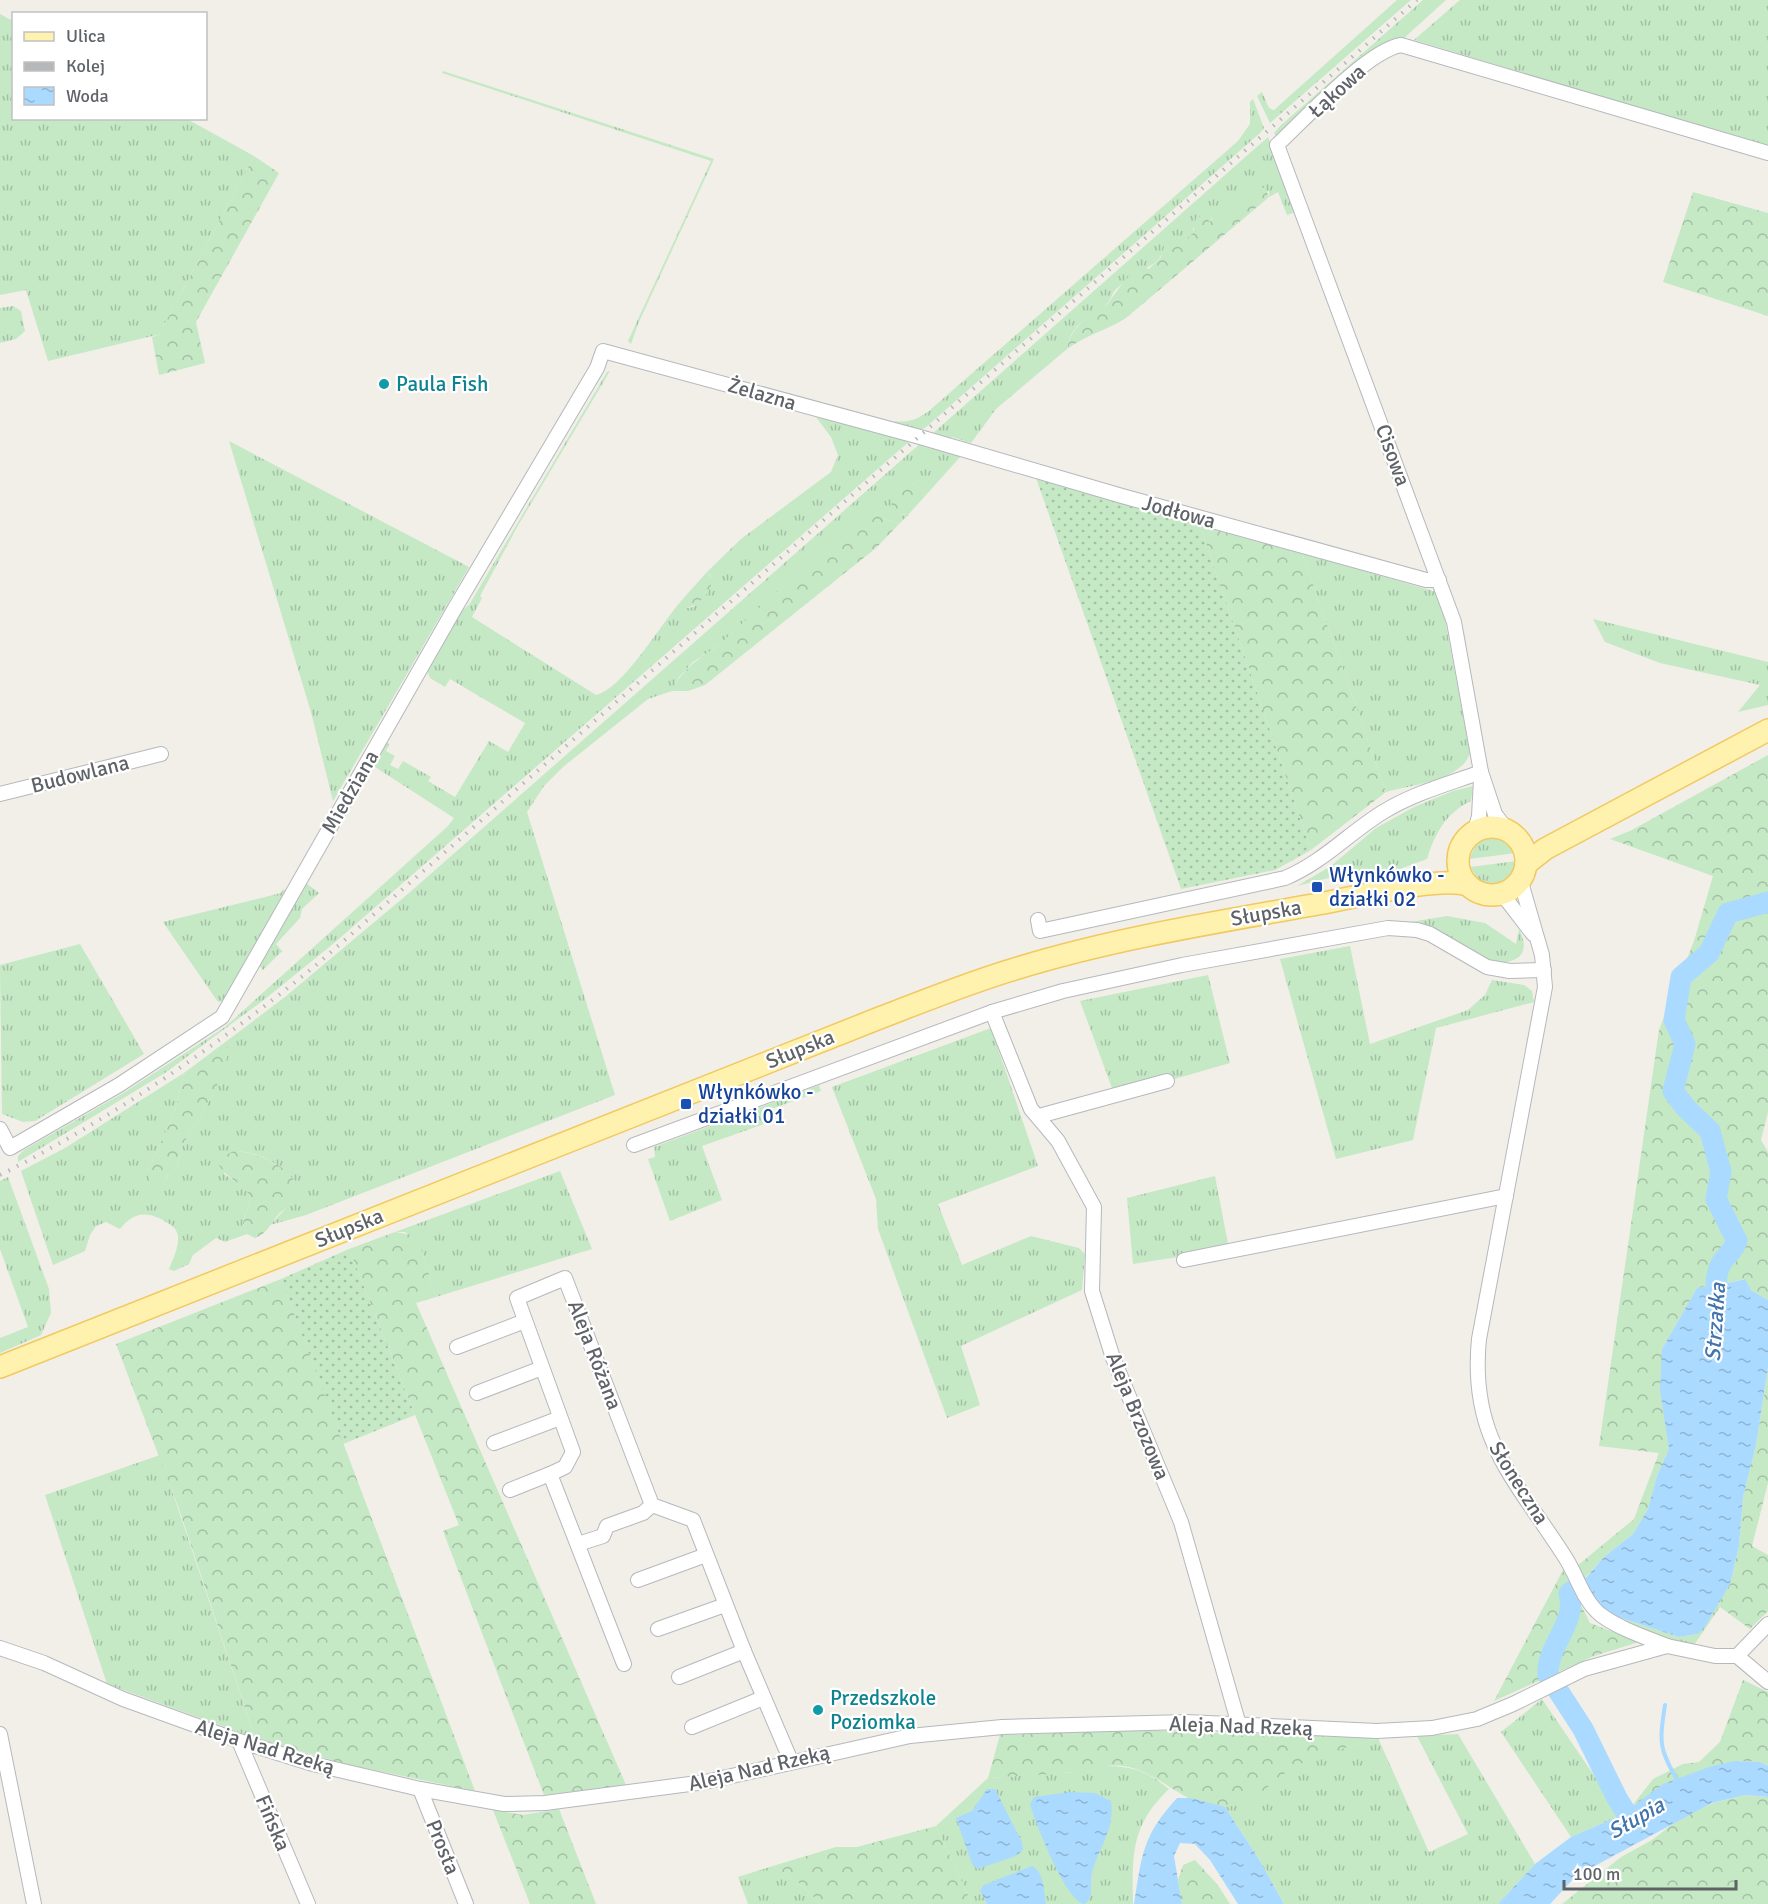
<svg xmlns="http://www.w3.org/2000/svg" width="1768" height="1904" font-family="Signika,sans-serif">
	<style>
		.grass { fill: url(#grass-tufts) }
		.forest { fill: url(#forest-crowns) }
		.garden { fill: url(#garden-dots) }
		.water { fill: url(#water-ripples) }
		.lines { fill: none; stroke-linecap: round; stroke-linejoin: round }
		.stream { stroke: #aadaff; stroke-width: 4 }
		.river { stroke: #aadaff; stroke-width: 21 }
		.minor-casing { stroke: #b5b8bc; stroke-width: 16 }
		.primary-casing { stroke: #f2c960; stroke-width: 24 }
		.minor { stroke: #fff; stroke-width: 14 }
		.primary { stroke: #fff2af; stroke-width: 21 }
		.rail { stroke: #b6b7b8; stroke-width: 4; stroke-dasharray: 1.5 8; stroke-linecap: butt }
		.culture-dot { fill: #0f9aa8; stroke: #fff; stroke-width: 2 }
		.transit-dot { fill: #1a4fb4; stroke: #fff; stroke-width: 2 }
		.labels { text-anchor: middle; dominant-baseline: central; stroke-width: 4.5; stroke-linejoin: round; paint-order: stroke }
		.street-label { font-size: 21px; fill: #5f6368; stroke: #fff }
		.culture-label { font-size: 21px; fill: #0d838f; stroke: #fff; text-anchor: start }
		.transit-label { font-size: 21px; fill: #164399; stroke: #fff; text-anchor: start }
		.water-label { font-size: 22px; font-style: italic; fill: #4174aa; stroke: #fff }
	</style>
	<defs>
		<pattern id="grass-tufts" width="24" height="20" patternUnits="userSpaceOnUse" patternTransform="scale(1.5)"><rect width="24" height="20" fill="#c5e8c5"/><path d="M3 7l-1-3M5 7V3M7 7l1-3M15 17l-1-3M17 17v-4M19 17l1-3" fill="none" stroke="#a3c0a4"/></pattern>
		<pattern id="forest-crowns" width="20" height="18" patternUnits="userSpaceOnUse" patternTransform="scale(1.5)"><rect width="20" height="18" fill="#c5e8c5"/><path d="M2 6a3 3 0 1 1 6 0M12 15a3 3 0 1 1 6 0" fill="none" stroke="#a3c0a4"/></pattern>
		<pattern id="garden-dots" width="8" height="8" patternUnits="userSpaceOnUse" patternTransform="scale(1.5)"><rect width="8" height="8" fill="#c5e8c5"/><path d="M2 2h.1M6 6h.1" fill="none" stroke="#a3c0a4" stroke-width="1.8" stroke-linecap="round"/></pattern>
		<pattern id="water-ripples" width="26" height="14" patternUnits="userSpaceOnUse" patternTransform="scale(1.5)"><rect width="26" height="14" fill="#aadaff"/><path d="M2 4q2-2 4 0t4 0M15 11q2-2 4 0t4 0" fill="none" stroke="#8eb4d2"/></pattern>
	</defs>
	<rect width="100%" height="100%" fill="#f1efe8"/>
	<g class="grass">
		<polygon points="1397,0 1411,0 1270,123 1257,96 1262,92 1269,108 1274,110"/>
		<polygon points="1423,0 1446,0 1403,39 1391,40 1380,47 1277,138 1274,133 1280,126"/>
		<polygon points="1460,0 1768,0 1768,147 1414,40"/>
		<polygon points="0,14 13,21 14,118 187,119 254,156 163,327 165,333 48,361 26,290 0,295"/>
		<polygon points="443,71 714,159 638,324 631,344 628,341 711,161 442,73"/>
		<path d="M 1253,99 L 1264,128 L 1260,133 L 926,427 L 919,431 L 894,425 L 895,421 C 910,423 918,419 930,410 L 1238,141 L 1250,124 L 1250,102 Z"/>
		<path d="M 1268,137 L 1299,211 L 1287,215 L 1278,192 L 1269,197 L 1269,191 L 1243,197 L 1225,221 L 1220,225 L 1212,218 L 1210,222 L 1207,220 L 1193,228 L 1193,233 L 1182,243 L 1166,243 C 1161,262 1151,268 1133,272 C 1129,280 1123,283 1116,289 C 1112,293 1111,300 1106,305 C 1089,320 1072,320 1067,349 L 996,409 L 971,443 L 952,437 L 948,440 L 932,434 Z"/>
		<polygon points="13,306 21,311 25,331 16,339 0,343 0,308"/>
		<path d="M 610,371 L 516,529 L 480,596 L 482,598 L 472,617 L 596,695 C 623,689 661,624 681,601 L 687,608 L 693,607 L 711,576 L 707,572 L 741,539 L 831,472 L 838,455 L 831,437 L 816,417 L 912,439 L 333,944 L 265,999 L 165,1073 L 18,1162 L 18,1156 L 24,1150 L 125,1092 L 225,1027 L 448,826 L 454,818 L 372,765 L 387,741 L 389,745 L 386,751 L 395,756 L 390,765 L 398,769 L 403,761 L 431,777 L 428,781 L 455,797 L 489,741 L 508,752 L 525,723 L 450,679 L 445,687 L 430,678 L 427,670 L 460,612 L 469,605 L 607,372 Z"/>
		<polygon points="229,441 469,567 333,801 311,712"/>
		<path d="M 922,442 L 927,448 L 931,444 L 961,456 L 926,495 L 911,481 L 897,514 L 908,515 L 899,524 L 883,518 L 836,538 L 718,646 L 693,662 L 679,677 L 672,691 L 648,699 L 563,767 L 544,786 L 527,812 L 615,1095 L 306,1215 L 270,1225 L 291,1203 L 294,1181 C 282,1163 255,1151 234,1151 L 224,1174 L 247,1189 L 251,1198 L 243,1223 L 247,1234 L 225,1242 L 216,1238 L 193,1255 L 189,1264 L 174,1271 L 169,1269 C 173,1259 179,1247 178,1236 C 177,1229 172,1225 166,1222 C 148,1211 134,1211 120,1229 L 106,1222 L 96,1226 L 90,1235 L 85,1251 L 53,1265 L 21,1171 L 65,1148 L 184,1073 L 175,1111 L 148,1171 L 166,1179 L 170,1172 L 178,1167 L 181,1147 L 214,1093 L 228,1040 L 285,997 L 409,893 Z"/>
		<path d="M 1302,553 L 1440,593 L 1470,753 C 1462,780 1411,785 1386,792 Z"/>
		<polygon points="1593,619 1768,662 1768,705 1738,712 1760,685 1660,663 1605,642"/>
		<path d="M 1473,786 L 1471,801 C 1446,813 1435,833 1427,859 L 1378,877 L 1332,877 L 1297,886 L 1331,866 L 1376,828 L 1414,807 L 1453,791 Z"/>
		<polygon points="1491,836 1509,842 1516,853 1469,859 1478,841"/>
		<path d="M 1517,861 C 1516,881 1498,888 1480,881 L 1470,867 Z"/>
		<polygon points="306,883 319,893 302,909 300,918 276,944 282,951 263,970 259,965"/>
		<polygon points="283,889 288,892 226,1000 218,1002 163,922 281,893"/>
		<path d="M 1447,916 L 1485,923 L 1516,944 L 1519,929 C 1527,945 1526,958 1507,962 L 1507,965 L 1482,958 L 1433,930 L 1404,923 Z"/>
		<polygon points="80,944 144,1054 35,1121 23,1122 2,1114 0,965"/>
		<polygon points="1350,946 1370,1044 1468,1010 1485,995 1492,980 1524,985 1532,991 1534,1002 1436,1028 1413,1140 1336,1159 1280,959"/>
		<polygon points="1208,975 1230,1063 1115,1096 1080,1001"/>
		<polygon points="991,1028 1038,1166 938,1204 962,1265 1031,1236 1079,1248 1085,1254 1082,1290 961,1346 980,1405 947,1418 878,1229 876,1199 832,1087"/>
		<polygon points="819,1085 821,1091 766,1111 770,1122 702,1146 722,1200 670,1221 648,1159 655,1157 654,1147"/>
		<polygon points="560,1171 592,1249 436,1297 420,1246 405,1232 395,1232"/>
		<polygon points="1215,1176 1229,1249 1133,1264 1127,1198"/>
		<polygon points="8,1177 49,1289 51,1313 41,1335 0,1353 0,1338 28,1327 0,1249 0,1181"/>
		<polygon points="160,1455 255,1738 107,1684 45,1495"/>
		<path d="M 1577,1566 L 1615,1616 L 1679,1637 L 1698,1634 L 1719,1601 L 1720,1607 L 1694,1645 C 1670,1641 1613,1627 1599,1608 C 1590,1596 1584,1579 1577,1566 Z"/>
		<polygon points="1542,1699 1621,1815 1571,1837 1501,1732"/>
		<path d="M 1458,1734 L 1535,1864 L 1498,1904 L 1284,1904 L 1260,1861 L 1225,1807 C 1258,1801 1270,1781 1297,1765 C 1319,1753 1354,1746 1378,1738 L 1429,1852 L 1468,1834 L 1417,1736 Z"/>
		<path d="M 1094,1766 C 1128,1766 1142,1767 1169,1789 C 1131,1825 1132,1854 1133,1904 L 972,1904 L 936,1826 L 988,1778 L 1073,1772 Z"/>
		<polygon points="773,1866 797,1881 821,1904 748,1904 738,1877"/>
	</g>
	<g class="forest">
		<polygon points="254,156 279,173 196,322 205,363 159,375 152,337 164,333 163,327"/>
		<path d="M 1265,187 L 1269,197 L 1126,318 C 1107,330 1086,335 1067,349 C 1070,331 1083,319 1097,310 C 1102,307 1106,307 1109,302 C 1118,289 1127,277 1139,266 L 1149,269 L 1161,257 L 1165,243 L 1172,239 L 1182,243 L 1193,233 L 1196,218 L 1203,215 L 1210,222 L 1218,212 L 1220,224 L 1243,197 Z"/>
		<polygon points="1693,192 1768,213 1768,316 1663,282"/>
		<polygon points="911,481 926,495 908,515 897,514 892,507 890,494"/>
		<path d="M 874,508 L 883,518 L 899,524 L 876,548 L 705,685 L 688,691 L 672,691 C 682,669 698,659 718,646 L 865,510 Z"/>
		<polygon points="1200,526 1302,553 1386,792 1311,850"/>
		<path d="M 707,572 C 720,585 701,605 686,608 L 681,601 Z"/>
		<polygon points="1768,755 1768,1112 1761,1140 1768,1152 1768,1300 1751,1290 1744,1279 1716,1286 1697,1288 1662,1349 1669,1449 1657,1476 1648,1509 1633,1534 1604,1557 1584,1579 1577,1566 1634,1519 1659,1453 1599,1446 1659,1030 1694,941 1713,876 1610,839 1632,830"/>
		<path d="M 228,1040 L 227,1058 L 214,1093 L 181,1147 L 178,1167 C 167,1173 164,1185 150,1189 L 148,1171 L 175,1111 L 184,1073 Z"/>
		<path d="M 234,1151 C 256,1151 313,1173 291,1203 C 288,1208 281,1211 277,1216 C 270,1225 266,1234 255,1238 L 247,1234 L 243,1223 L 251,1198 C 244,1182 227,1180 219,1165 L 224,1156 Z"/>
		<polygon points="395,1232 412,1235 420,1246 436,1297 416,1303 626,1785 544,1795 443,1531 459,1525 349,1249"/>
		<polygon points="281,1279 475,1791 345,1764 255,1738 179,1509 116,1344"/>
		<polygon points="1768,1367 1768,1483 1752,1546 1768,1555 1768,1611 1750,1629 1720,1607 1719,1601 1730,1584 1739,1546 1743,1497 1756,1445"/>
		<polygon points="1563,1570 1590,1623 1639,1642 1594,1656 1494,1701"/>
		<path d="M 1743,1680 L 1768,1692 L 1768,1766 C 1728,1748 1667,1787 1632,1806 L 1653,1779 L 1683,1764 L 1699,1762 L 1720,1742 Z"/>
		<path d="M 1141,1730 L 1378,1738 C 1353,1746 1324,1753 1300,1764 C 1273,1777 1257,1805 1225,1807 C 1188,1809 1163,1775 1129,1767 C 1109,1762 1091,1770 1071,1772 C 1044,1775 1016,1776 988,1778 L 1000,1735 Z"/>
		<polygon points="1745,1795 1768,1797 1768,1904 1562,1904 1621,1857 1652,1840 1678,1820 1713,1803"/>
		<polygon points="559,1809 596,1904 530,1904 493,1810 523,1815"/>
		<polygon points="936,1826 972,1904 821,1904 797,1881 773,1866 836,1847 857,1847"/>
		<polygon points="1195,1860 1217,1884 1230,1904 1182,1904 1178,1880 1183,1865"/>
	</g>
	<g class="garden">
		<polygon points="1036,478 1200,526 1311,850 1275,870 1181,889"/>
		<polygon points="349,1249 415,1415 343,1444 281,1279"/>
	</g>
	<g class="water">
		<polygon points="1745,1279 1751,1290 1768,1300 1768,1367 1756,1445 1743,1497 1739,1546 1730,1584 1706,1625 1698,1634 1679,1637 1615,1616 1597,1604 1584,1580 1604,1557 1633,1534 1648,1509 1657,1476 1669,1449 1660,1390 1662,1349 1697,1288 1716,1286"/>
		<polygon points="1735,1761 1759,1762 1768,1766 1768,1797 1745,1795 1712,1803 1576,1876 1550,1904 1498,1904 1535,1864 1571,1837 1621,1815 1663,1784 1712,1766"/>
		<polygon points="987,1789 995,1789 1022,1842 1023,1850 1016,1856 977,1869 972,1864 956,1818 972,1811"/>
		<path d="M 1070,1792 L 1095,1793 L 1111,1801 C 1115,1829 1099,1847 1092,1873 C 1089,1883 1095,1897 1085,1904 C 1067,1904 1035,1822 1030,1804 L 1034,1797 Z"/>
		<path d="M 1177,1798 L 1191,1798 L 1225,1807 L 1260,1861 L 1284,1904 L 1238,1904 L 1210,1860 L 1195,1844 L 1180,1843 L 1174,1856 L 1182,1904 L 1134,1904 C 1142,1855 1142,1836 1177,1798 Z"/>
		<path d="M 1032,1866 C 1044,1872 1044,1891 1046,1904 L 987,1904 L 980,1890 L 984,1885 Z"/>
	</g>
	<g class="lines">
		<path class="stream" d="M 1665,1705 C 1659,1744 1659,1749 1679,1783"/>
		<g class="river">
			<path d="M 1717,1316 C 1717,1300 1713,1278 1721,1264 C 1726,1255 1733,1252 1737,1241 L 1716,1199 L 1721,1172 L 1710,1131 L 1686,1108 L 1673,1091 L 1685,1044 L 1674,1020 L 1681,977 L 1709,953 L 1728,913 L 1768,902"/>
			<path d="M 1572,1591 L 1569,1594 C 1578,1621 1546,1647 1548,1675 L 1583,1729 L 1617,1798 L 1632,1822"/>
		</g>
		<g class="minor-casing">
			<g id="minor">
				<polyline points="0,794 161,754"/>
				<path d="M 1506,829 L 1495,814 L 1481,772 L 1454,622 L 1277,145 C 1304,120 1367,51 1401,45 L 1768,153"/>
				<polyline points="1475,831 1479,816 1481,780"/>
				<path d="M 1520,879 L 1542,955 L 1545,987 L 1479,1339 C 1469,1438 1515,1479 1565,1557 C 1577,1575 1583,1601 1601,1615 C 1620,1629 1645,1637 1667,1646"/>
				<polyline points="1498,895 1506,899 1533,934"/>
				<path d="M 1038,920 L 1040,931 L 1285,878 C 1323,862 1349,833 1383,812 C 1414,793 1448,784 1481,772"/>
				<polyline points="992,1012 1031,1109 1058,1141 1094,1207 1092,1291 1113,1358 1181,1522 1239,1725"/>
				<polyline points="1039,1116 1167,1081"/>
				<polyline points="0,1129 10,1148 119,1085 222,1017 455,608 597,368 603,351 920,437 1122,496 1426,580 1439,580"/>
				<polyline points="634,1145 992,1012 1063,991 1182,965 1388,928 1417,930 1430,934 1487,967 1510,971 1544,970"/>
				<polyline points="1184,1260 1506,1196"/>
				<polyline points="457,1347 525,1321"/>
				<polyline points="477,1393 542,1368"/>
				<polyline points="494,1443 560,1418"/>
				<polyline points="510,1490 550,1474"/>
				<polyline points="578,1544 603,1536 607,1526 643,1513 652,1505"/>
				<polyline points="638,1580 706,1555"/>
				<polyline points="658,1629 725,1605"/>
				<polyline points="0,1648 44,1663 123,1699 239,1741 313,1764 420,1789 504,1804 545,1803 705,1782 910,1736 1002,1727 1186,1722 1377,1731 1432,1728 1477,1719 1513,1704 1584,1669 1667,1646 1715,1656 1737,1656 1768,1682"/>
				<polyline points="1737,1656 1768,1624"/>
				<polyline points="624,1664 550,1474 565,1467 573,1452 517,1298 565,1278 652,1505 693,1520 744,1651 791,1761"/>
				<polyline points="679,1677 744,1651"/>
				<polyline points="692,1727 763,1698"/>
				<polyline points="0,1734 34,1904"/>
				<polyline points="239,1741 308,1904"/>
				<polyline points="420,1789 466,1904"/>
			</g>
		</g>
		<g class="primary-casing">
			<g id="primary">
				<circle cx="1492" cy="861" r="34"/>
				<polyline points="1526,864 1545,849 1768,730"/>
				<path d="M 0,1367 L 877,1019 C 924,1001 970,982 1018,968 C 1119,937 1225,921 1329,902 C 1361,896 1440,876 1468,885"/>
			</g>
		</g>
		<use href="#minor" class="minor"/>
		<use href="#primary" class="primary"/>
		<path class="rail" d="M 0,1175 C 113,1118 217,1046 315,966 L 1417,0"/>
	</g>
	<g class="culture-dot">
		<circle cx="384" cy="384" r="6"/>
		<circle cx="818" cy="1710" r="6"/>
	</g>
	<g class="transit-dot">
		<rect x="1311" y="881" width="12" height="12" rx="3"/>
		<rect x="680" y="1098" width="12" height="12" rx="3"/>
	</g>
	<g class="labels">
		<g class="street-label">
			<text transform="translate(1337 91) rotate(-42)">Łąkowa</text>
			<text transform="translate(762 394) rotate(16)">Żelazna</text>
			<text transform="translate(1393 455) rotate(70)">Cisowa</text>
			<text transform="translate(1179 512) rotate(15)">Jodłowa</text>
			<text transform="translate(80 774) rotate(-14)">Budowlana</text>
			<text transform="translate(350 792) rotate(-60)">Miedziana</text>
			<text transform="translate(1266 913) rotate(-10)">Słupska</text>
			<text transform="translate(800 1049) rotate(-22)">Słupska</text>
			<text transform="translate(349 1228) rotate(-22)">Słupska</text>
			<text transform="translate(595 1355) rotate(69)">Aleja Różana</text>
			<text transform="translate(1138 1416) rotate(68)">Aleja Brzozowa</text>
			<text transform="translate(1519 1483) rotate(58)">Słoneczna</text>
			<text transform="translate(1241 1726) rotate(2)">Aleja Nad Rzeką</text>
			<text transform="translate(265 1747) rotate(17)">Aleja Nad Rzeką</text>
			<text transform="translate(759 1768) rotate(-13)">Aleja Nad Rzeką</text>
			<text transform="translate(273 1823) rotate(67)">Fińska</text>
			<text transform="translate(443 1847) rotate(68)">Prosta</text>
		</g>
		<g class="culture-label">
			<text x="396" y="384">Paula Fish</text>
			<text x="830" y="1698">Przedszkole<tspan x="830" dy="24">Poziomka</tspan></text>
		</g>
		<g class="transit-label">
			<text x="1329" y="875">Włynkówko -<tspan x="1329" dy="24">działki 02</tspan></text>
			<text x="698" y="1092">Włynkówko -<tspan x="698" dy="24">działki 01</tspan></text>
		</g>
		<g class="water-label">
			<text transform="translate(1715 1322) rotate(-86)">Strzałka</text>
			<text transform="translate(1636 1818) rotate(-30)">Słupia</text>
		</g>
	</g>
	<rect x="12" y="12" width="195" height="108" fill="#ffffff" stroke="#bfc1c3" stroke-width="1.5"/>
	<rect x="24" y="32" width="30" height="9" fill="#fff2af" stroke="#bfc1c3" stroke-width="1.5"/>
	<text x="66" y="42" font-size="18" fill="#5f6368">Ulica</text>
	<rect x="24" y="62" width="30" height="9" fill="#b6b7b8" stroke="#bfc1c3" stroke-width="1.5"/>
	<text x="66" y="72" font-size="18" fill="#5f6368">Kolej</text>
	<rect x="24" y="87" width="30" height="18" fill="url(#water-ripples)" stroke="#bfc1c3" stroke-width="1.5"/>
	<text x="66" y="102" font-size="18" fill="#5f6368">Woda</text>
	<path d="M1564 1880v9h172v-9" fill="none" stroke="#5f6368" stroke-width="3"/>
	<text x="1573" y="1880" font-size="18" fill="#5f6368" stroke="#ffffff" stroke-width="4.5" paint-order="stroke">100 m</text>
</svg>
